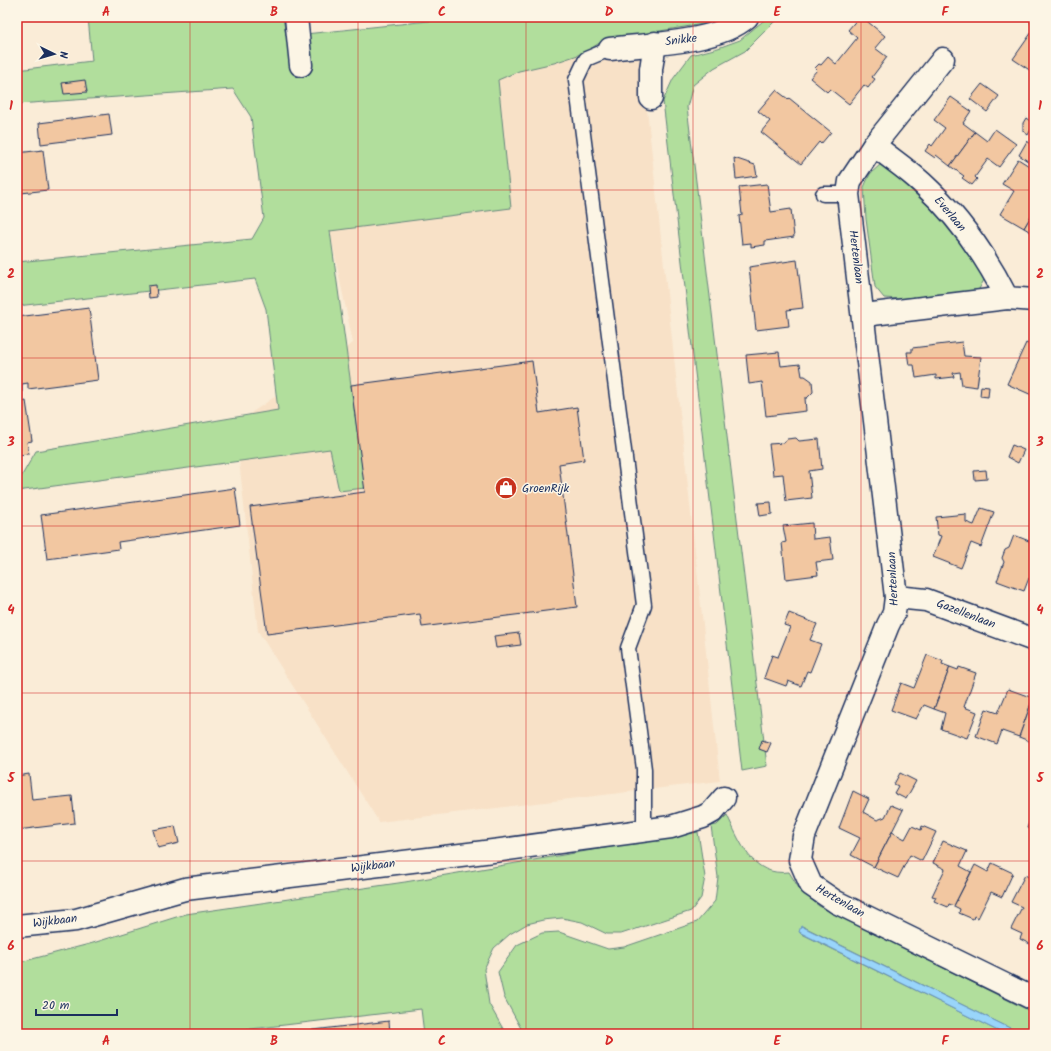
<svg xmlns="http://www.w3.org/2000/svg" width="1051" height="1051" font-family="Kalam,sans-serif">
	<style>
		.built { fill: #f8e1c7 }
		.green { fill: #b1de9c; stroke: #66867d }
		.water { fill: #99d5fa; stroke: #6793bc }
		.building { fill: #f2c7a1; stroke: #1b2f5e }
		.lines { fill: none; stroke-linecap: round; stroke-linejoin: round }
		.lane-casing { stroke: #1b2f5e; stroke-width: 17 }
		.street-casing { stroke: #1b2f5e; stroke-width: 25 }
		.lane { stroke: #fcf5e5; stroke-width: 14 }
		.street { stroke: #fcf5e5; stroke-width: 22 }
		.grid { fill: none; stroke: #d62828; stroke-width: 1; stroke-opacity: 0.55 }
		.labels { text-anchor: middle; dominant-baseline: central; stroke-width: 3; stroke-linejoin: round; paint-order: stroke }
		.street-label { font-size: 12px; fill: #1b2f5e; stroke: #fcf5e5 }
		.poi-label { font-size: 12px; fill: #1b2f5e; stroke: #fcf5e5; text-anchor: start }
		.neatline { fill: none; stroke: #d62828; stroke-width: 1.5 }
		.grid-label { font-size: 13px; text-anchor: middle; font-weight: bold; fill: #d62828 }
	</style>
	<rect width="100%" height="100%" fill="#faecd7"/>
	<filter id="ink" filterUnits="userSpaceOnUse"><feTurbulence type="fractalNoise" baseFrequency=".025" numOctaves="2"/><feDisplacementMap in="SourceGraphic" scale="8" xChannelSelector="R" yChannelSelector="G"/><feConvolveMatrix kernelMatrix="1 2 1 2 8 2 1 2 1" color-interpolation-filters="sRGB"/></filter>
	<g filter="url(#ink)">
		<polygon class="built" points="637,17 720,781 379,822 258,631 235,424 353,343 293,54"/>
		<g class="green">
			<polygon points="88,17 283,17 286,36 467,17 719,17 703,24 604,40 584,53 554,63 519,71 498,80 511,208 330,231 365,488 339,491 330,449 17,491 17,484 36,451 278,410 266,309 255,279 17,306 17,262 252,239 264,218 251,117 233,89 17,104 17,70 92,61"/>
			<polygon points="768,17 779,17 745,51 714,68 693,85 687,107 767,766 742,771 663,101 673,79 691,55 718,48 740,40"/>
			<polygon points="882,163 939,216 961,240 985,278 978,291 900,299 884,298 875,287 866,219 864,187 870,174"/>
			<path d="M 727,815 C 740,842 752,877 789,872 L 800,890 L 819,906 L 1034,1013 L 1034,1034 L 1022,1034 L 802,926 L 800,933 L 1004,1034 L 524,1034 L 504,997 L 498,972 L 517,945 L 542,933 L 559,932 L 608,949 L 624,947 L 697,922 L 715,901 L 718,877 L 711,826 L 717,825 Z"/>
			<polygon points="698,832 705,877 701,898 691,911 621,934 607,934 582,922 562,918 543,920 527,924 510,934 494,948 484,969 489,1004 506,1034 424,1034 421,1009 208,1034 17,1034 17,963 93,943 186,914 405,882"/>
		</g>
		<polygon class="water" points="801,926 1022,1034 1004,1034 799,932"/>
		<g class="building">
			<polygon points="859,17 862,17 885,36 875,48 887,57 872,77 875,79 868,88 864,85 849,104 830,89 827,92 810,78 817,70 815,68 819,64 821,65 828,57 836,64 857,38 848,30"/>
			<polygon points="1034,17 1034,26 1030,23"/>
			<polygon points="1034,29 1034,73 1013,59"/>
			<polygon points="85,80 87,92 64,94 62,83"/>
			<polygon points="982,84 999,96 987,112 970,99"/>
			<polygon points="776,90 788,99 789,98 831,132 821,144 819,142 801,164 761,132 770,121 758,111"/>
			<polygon points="951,97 971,111 963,123 975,132 950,166 936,155 935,158 925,151 930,144 932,146 945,128 934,120"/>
			<polygon points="109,114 112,135 41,144 39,123"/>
			<polygon points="1026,118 1034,124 1028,135 1023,131 1023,123"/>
			<polygon points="995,129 1016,144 999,167 988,159 975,177 977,179 972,185 962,178 964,176 950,166 975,132 987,141"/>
			<polygon points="1027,141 1034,146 1034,154 1029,162 1019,155"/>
			<polygon points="43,150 48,190 21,193 21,190 17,190 17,153"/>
			<polygon points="734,158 755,165 757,176 736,179"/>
			<polygon points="1018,159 1034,169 1034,178 1031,183 1034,185 1034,211 1024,228 1000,214 1014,191 1002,184"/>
			<polygon points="767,184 771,212 791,209 794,237 765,241 765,245 751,247 751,243 742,244 739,216 742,215 739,187"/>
			<polygon points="1034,211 1034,234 1024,228"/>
			<polygon points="797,260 803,308 787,310 789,326 756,330 749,267"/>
			<polygon points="156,285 157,297 149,298 148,286"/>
			<polygon points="89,308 98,380 28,389 28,383 22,384 22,402 26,401 32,441 27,442 29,454 17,455 17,317"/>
			<polygon points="962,342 964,356 981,357 977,387 962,385 960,372 953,373 954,377 936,379 936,375 916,378 914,365 909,365 907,352 912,352 912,348"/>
			<polygon points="1026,343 1033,346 1034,345 1034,396 1007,384"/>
			<polygon points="779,352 781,366 800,364 802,376 805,376 812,381 813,392 807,398 805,398 806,411 766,416 762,382 749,384 746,355"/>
			<polygon points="532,361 539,413 577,407 584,460 559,464 577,607 422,627 420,614 267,634 250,507 365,492 351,385"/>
			<polygon points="981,386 989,387 988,397 980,396"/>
			<polygon points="796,438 799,441 819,439 822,469 809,471 812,498 786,501 783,474 773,475 769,444 784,443 787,439"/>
			<polygon points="1012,445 1024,450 1018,463 1007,457"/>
			<polygon points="986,470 987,479 975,480 974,471"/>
			<polygon points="235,488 240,525 118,542 119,549 47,559 41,515"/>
			<polygon points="771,502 772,514 760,516 758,503"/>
			<polygon points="981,508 994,512 981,547 971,543 961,568 933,557 941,536 938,535 936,517 966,514 966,522 974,525"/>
			<polygon points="812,523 813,539 830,537 833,560 816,562 818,575 786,579 782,543 786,542 783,526"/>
			<polygon points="1014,535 1034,543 1034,580 1029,578 1024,591 997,581 1004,562 1002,558 1005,550 1009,548"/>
			<polygon points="789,613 817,624 810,640 821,644 810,672 807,671 801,686 788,681 786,686 764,678 772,655 778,657 790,627 784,625"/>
			<polygon points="519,633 521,645 496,648 494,636"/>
			<polygon points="927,655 943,661 942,664 950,667 934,709 924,705 916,719 891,710 901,683 914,688"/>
			<polygon points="950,667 958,670 959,667 976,673 964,707 977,712 967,738 941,729 945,713 934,709"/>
			<polygon points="1008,689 1033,698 1019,737 1002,731 997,744 976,736 986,709 998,713"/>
			<polygon points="1033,698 1034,698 1034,743 1019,737"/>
			<polygon points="762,740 771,743 767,752 759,749"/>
			<polygon points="1034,747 1034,758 1031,757"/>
			<polygon points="900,773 916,781 906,799 894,793 898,786 894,784"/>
			<polygon points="29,774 32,800 72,796 75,823 17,830 17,776"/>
			<polygon points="853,791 869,799 863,812 877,820 885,817 891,805 903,810 874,867 851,855 860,838 839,828"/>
			<polygon points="1030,820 1034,822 1034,832 1027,828"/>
			<polygon points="175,826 179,843 158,848 153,830"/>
			<polygon points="912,826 921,830 922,826 936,832 922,861 910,855 898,878 874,867 892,832 905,839"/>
			<polygon points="943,841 967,851 960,866 971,872 954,906 949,904 948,907 934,901 936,897 932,896 945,869 933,863"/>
			<polygon points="992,863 1013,873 1002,897 991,892 978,918 974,916 973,919 959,913 960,909 954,906 975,865 988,872"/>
			<polygon points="1025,875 1034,880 1034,946 1020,939 1022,934 1011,929 1022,907 1011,902"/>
			<polygon points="389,1021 390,1034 305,1034 305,1031"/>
		</g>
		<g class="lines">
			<g class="lane-casing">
				<g id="lane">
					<polyline points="610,49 586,59 576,80 644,605 628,648 644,769 644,829"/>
					<polyline points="823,194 848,194"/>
				</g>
			</g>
			<g class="street-casing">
				<g id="street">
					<polyline points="296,17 301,65"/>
					<path d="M 610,49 C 648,44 718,43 747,17"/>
					<polyline points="943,59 874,145 850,181 848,194 896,597 894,613 888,625 804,836 800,860 811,885 836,902 1034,999"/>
					<polyline points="651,98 651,69 655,43"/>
					<path d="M 874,145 C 890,158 907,169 922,183 C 957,215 986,256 1007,298 L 1034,300"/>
					<polyline points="864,315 1007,298"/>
					<polyline points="896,597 926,600 1034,640"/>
					<polyline points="17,926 76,920 185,889 501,850 671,827 703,817 712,812 724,798"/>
				</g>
			</g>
			<use href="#lane" class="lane"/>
			<use href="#street" class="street"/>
		</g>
	</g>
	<path class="grid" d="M 190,17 L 190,1034M 358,17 L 358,1034M 526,17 L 526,1034M 693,17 L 693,1034M 861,17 L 861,1034M 17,190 L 1034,190M 17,358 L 1034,358M 17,526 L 1034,526M 17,693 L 1034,693M 17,861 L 1034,861"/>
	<defs>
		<g id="shop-disc" transform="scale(1.15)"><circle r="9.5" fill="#c8321e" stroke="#fcf5e5"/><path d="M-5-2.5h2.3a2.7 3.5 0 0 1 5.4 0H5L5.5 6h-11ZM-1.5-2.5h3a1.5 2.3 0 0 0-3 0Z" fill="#fff"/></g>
	</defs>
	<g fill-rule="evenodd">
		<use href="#shop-disc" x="506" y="488"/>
	</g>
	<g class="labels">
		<g class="street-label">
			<text transform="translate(681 40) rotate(-7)">Snikke</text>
			<text transform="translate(950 214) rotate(50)">Everlaan</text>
			<text transform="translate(856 257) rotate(83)">Hertenlaan</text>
			<text transform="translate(893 579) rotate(-93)">Hertenlaan</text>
			<text transform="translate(966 614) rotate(21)">Gazellenlaan</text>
			<text transform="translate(373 866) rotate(-7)">Wijkbaan</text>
			<text transform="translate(840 901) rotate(30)">Hertenlaan</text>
			<text transform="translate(55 921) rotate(-7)">Wijkbaan</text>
		</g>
		<g class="poi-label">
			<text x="522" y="488">GroenRijk</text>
		</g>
	</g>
	<rect width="1051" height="1051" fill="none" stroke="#fcf5e5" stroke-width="44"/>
	<g transform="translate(54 54) rotate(95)" stroke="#fcf5e5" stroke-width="3" paint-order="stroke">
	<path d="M0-3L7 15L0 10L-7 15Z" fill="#1b2f5e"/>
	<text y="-6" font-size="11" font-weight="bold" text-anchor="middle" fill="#1b2f5e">N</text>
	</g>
	<path d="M36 1009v6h81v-6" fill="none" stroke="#1b2f5e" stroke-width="2"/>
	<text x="42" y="1009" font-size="12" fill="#1b2f5e" stroke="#fcf5e5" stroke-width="3" paint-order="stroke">20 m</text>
	<rect x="22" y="22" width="1007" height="1007" class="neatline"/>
	<g class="grid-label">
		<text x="106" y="16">A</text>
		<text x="274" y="16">B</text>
		<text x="442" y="16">C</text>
		<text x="609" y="16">D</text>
		<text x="777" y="16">E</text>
		<text x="945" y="16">F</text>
		<text x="11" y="110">1</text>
		<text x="1040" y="110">1</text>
		<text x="11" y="278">2</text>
		<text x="1040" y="278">2</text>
		<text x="11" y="446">3</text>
		<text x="1040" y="446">3</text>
		<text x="11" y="614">4</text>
		<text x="1040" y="614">4</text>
		<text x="11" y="782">5</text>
		<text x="1040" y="782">5</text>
		<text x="11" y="950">6</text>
		<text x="1040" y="950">6</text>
		<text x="106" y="1045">A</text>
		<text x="274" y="1045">B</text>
		<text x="442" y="1045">C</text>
		<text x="609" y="1045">D</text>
		<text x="777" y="1045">E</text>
		<text x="945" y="1045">F</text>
	</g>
</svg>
